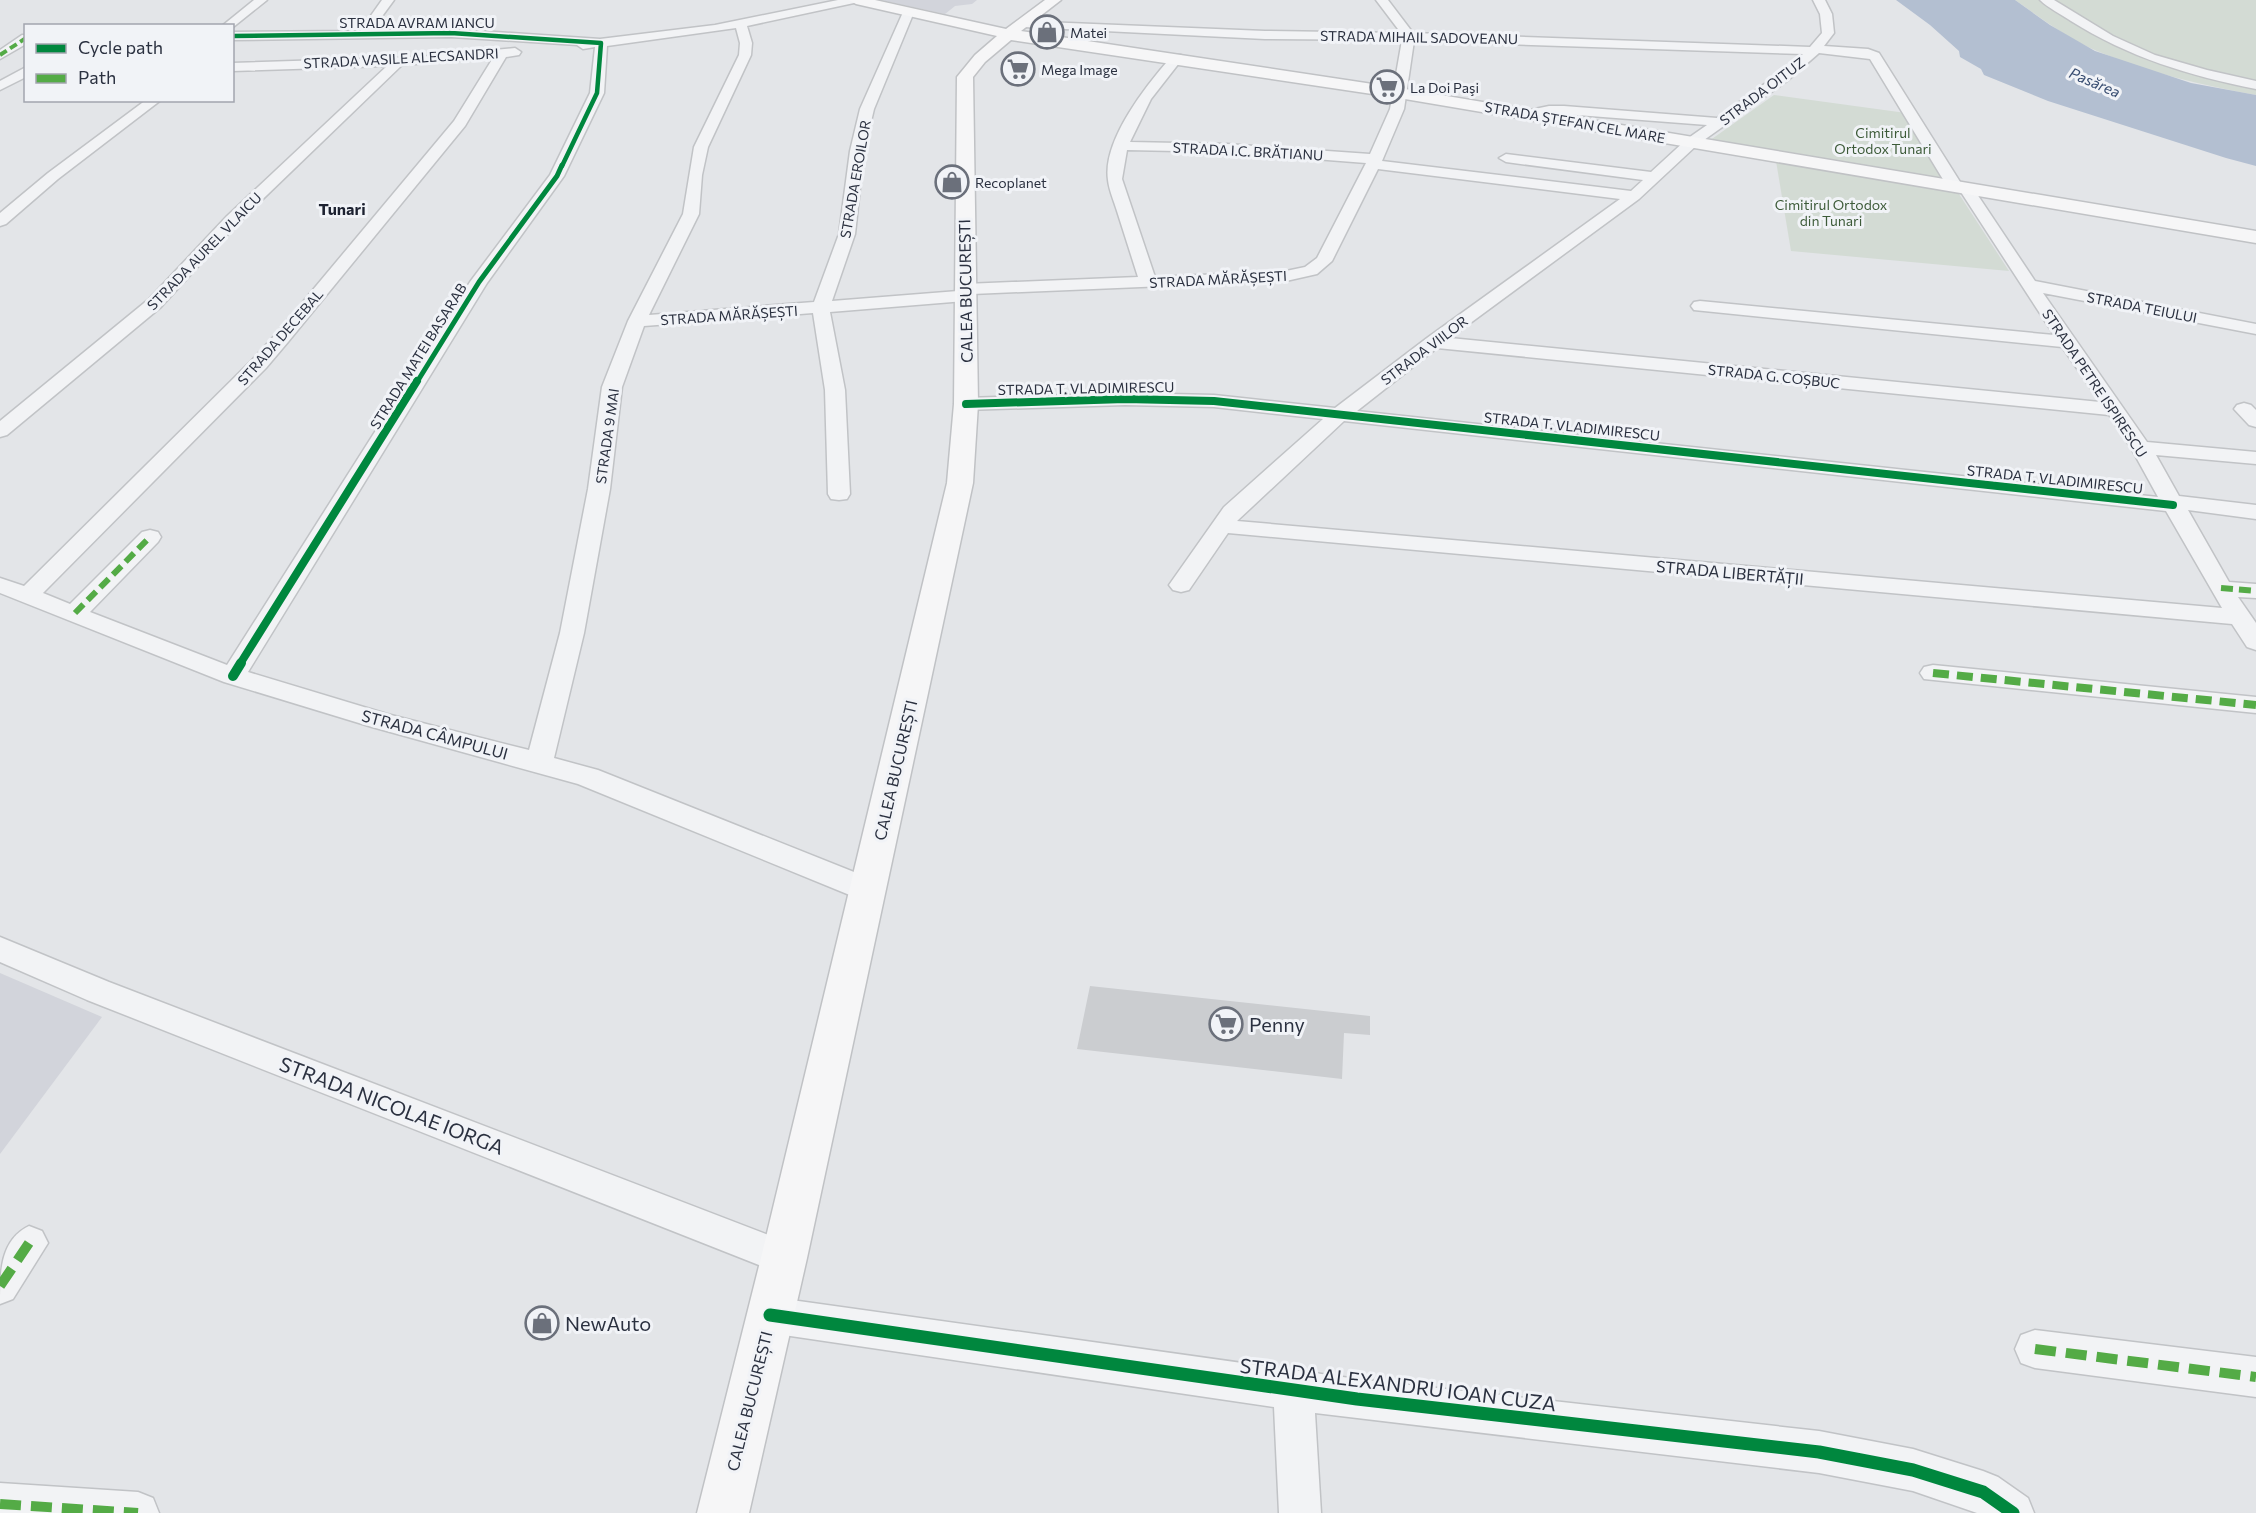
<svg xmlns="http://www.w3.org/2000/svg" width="2256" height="1513" font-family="Commissioner,sans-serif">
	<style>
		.built { fill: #d2d4db }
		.green { fill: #d3dbd4 }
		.water { fill: #b3bfd1 }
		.building { fill: #cbcdd0 }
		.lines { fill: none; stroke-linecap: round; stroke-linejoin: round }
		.minor-casing { stroke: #c1c3c6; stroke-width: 3 }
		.major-casing { stroke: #c0c2c5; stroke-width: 3 }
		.minor { fill: #f2f3f5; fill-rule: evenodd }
		.major { fill: #f6f6f7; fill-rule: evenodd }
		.quiet-far3 { stroke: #54ab46; stroke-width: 4; stroke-dasharray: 8 4; stroke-linecap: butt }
		.quiet-far2 { stroke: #54ab46; stroke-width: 6; stroke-dasharray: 12 6; stroke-linecap: butt }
		.quiet-far1 { stroke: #54ab46; stroke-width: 8; stroke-dasharray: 16 8; stroke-linecap: butt }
		.quiet { stroke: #54ab46; stroke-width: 10; stroke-dasharray: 21 10; stroke-linecap: butt }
		.cycleway-far4-casing { stroke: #f1f3f7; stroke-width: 6 }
		.cycleway-far3-casing { stroke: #f1f3f7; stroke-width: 8 }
		.cycleway-far2-casing { stroke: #f1f3f7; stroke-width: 10 }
		.cycleway-far1-casing { stroke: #f1f3f7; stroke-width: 14 }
		.cycleway-casing { stroke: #f1f3f7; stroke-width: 16 }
		.cycleway-far4 { stroke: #00873e; stroke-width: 4.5 }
		.cycleway-far3 { stroke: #00873e; stroke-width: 5 }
		.cycleway-far2 { stroke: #00873e; stroke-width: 8 }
		.cycleway-far1 { stroke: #00873e; stroke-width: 10 }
		.cycleway { stroke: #00873e; stroke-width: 13 }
		.labels { text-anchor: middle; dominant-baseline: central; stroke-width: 6; stroke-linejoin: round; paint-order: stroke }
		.far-street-label { font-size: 14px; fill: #2b3140; stroke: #f1f3f7 }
		.far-poi-label { font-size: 14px; fill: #2b3140; stroke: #f1f3f7; text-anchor: start }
		.far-park-label { font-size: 14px; fill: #3d5b39; stroke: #f1f3f7 }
		.far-water-label { font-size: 15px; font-style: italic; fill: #384d71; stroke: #f1f3f7 }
		.far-quarter-label { font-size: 16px; font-weight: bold; fill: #1d2231; stroke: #f1f3f7 }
		.street-label { font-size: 16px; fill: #2b3140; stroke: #f1f3f7 }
		.near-poi-label { font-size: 20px; fill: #2b3140; stroke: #f1f3f7; text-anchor: start }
		.near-street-label { font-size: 20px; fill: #2b3140; stroke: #f1f3f7 }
	</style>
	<rect width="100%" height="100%" fill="#e3e5e8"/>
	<g class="built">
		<polygon points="881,0 977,0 972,4 955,6 945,14"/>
		<polygon points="0,973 102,1017 0,1154"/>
	</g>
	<g class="green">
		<path d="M 2015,0 L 2256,0 L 2256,95 C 2202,85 2148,73 2097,51 C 2068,39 2041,18 2015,0 Z"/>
		<polygon points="1774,95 1906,113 1949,182 1709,141"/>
		<polygon points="1776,161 1957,191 2009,271 1791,251"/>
	</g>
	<polygon class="water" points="1896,0 2015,0 2050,25 2095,51 2191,83 2256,95 2256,166 2226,158 2048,101 1984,75 1981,69 1960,57 1959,51 1930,25"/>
	<polygon class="building" points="1090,986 1370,1016 1370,1035 1344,1033 1342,1079 1077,1049"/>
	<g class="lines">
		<g class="minor-casing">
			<g id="minor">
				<polygon points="254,0 267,0 232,28 232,26 222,26"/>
				<path d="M 382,0 L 394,0 L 372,30 L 451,29 L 600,39 L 715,25 L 838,0 L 860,0 L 854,3 L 747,26 L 752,43 L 751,55 L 708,147 L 702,175 L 699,214 L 649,315 L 814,302 L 839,234 L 850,151 L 860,109 L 904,10 L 908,9 L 914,12 L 874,109 L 864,151 L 855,234 L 832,301 L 958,291 L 956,289 L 959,285 L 965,284 L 1138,277 C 1131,255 1124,233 1117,211 C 1114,201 1109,190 1108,180 C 1102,140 1148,83 1173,55 L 1181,55 L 1183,58 L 1151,99 L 1130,142 L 1227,144 L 1370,154 L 1390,109 L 1402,40 L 1265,39 L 1024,27 L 1020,25 L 1020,21 L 1265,31 L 1401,33 L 1376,0 L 1388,0 L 1413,33 L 1810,47 L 1822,33 L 1820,14 L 1813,0 L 1825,0 L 1832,14 L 1834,33 L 1824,46 L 1868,49 L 1879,53 L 1962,185 L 1971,185 L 2035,281 L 2256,324 L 2256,334 L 2043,293 L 2147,442 L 2256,452 L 2256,464 L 2156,455 L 2179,496 L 2256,505 L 2256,519 L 2188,510 L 2229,582 L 2256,584 L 2256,598 L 2238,597 L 2256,623 L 2256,650 L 2247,647 L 2232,624 L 1228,533 L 1189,590 L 1181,592 L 1173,590 L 1169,585 L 1224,507 L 1323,419 L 1214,407 L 1125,405 L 966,410 L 959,408 L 956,404 L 959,400 L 966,398 L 1125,393 L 1214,395 L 1335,408 L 1427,338 L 1620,199 L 1378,169 L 1332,261 L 1317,274 L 1286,281 L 972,294 L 974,296 L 971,300 L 965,301 L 830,312 L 845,390 L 850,494 L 847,499 L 839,500 L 831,499 L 828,494 L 825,390 L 813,313 L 644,326 L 622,387 L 610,489 L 584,633 L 554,758 L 598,770 L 879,882 L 883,890 L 879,898 L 868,901 L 857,898 L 578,784 L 372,727 L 224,682 L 0,593 L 0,578 L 24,586 L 252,360 L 276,334 L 454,121 L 493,58 L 402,65 L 239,222 L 161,307 L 7,435 L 0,437 L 0,421 L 149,299 L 227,216 L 387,66 L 232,71 L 232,63 L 418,57 L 515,48 L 521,52 L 519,55 L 506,57 L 465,126 L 288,342 L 266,368 L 43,593 L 70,604 L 142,532 L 150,530 L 158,532 L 161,537 L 158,542 L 90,612 L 227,665 L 470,282 L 550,175 L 590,93 L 595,47 L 583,49 L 577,45 L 451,37 L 232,40 L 232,32 L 360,31 ZM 736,28 L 740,43 L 739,55 L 694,147 L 683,214 L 628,321 L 602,387 L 588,489 L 560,633 L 529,750 L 387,714 L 248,672 L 487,283 L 564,176 L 604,93 L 607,46 ZM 1414,41 L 1803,54 L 1777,75 L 1717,118 L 1564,106 L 1549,106 L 1525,111 L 1523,114 L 1530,118 L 1564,114 L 1707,125 L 1687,139 L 1651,172 L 1506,154 L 1499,158 L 1506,162 L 1643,180 L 1631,191 L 1382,161 L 1404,109 ZM 1819,53 L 1870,59 L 1947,186 L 1950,189 L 1959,189 L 2054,335 L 1700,301 L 1694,302 L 1691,306 L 1694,310 L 2062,347 L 2100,402 L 1450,338 L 1639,199 L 1697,145 L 1787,81 ZM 1127,150 L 1227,152 L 1366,163 L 1317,258 L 1305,267 L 1286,271 L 1155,277 L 1122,179 ZM 1437,348 L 2109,415 L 2131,448 L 2158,497 L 1357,411 ZM 1344,421 L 2166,511 L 2222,608 L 1237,521 Z"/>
				<path d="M 2040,0 L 2054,0 L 2113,36 L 2155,55 L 2207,70 L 2256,81 L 2256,89 C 2190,76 2128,57 2071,21 C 2061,14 2048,8 2040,0 Z"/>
				<polygon points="22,35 26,35 26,44 0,59 0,50"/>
				<polygon points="26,67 26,77 0,90 0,81"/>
				<polygon points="146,100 161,100 58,179 6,224 0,226 0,213 48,173"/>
				<polygon points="2244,403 2251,405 2256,410 2256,427 2249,425 2234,409 2237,405"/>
				<polygon points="1933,665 2256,697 2256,713 1924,679 1920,673 1924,667"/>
				<polygon points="0,937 109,982 797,1246 803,1258 797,1270 784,1275 87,1000 0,962"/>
				<path d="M 29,1226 L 42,1231 L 48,1243 L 13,1299 L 0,1304 C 0,1272 0,1240 29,1226 Z"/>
				<polygon points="770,1297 1357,1379 1819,1431 1913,1449 1983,1471 1998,1477 2028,1498 2034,1513 1977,1513 1913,1491 1819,1473 1315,1413 1321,1513 1279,1513 1274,1407 770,1333 756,1328 751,1315 756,1302"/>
				<polygon points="2035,1330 2256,1357 2256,1397 2035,1368 2021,1363 2015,1349 2021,1335"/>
				<polygon points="0,1483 138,1492 153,1498 159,1513 0,1513"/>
			</g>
		</g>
		<g class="major-casing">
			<polygon id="major" points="849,0 875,0 1006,29 1045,0 1061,0 1021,31 1399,88 2256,231 2256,243 1399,98 1011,40 985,62 973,77 978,404 973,483 807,1258 749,1513 697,1513 761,1258 947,483 954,404 957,77 975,55 997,36 856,4"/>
		</g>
		<use href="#minor" class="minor"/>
		<use href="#major" class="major"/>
		<polyline class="quiet-far3" points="0,55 26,38"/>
		<g class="quiet-far2">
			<polyline points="2221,588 2256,591"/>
			<polyline points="75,613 150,537"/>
		</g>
		<polyline class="quiet-far1" points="1933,673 2256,705"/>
		<g class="quiet">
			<polyline points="0,1286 29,1243"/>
			<polyline points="2035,1349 2256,1377"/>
			<polyline points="0,1504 138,1513"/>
		</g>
		<g class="cycleway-far4-casing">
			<polyline id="cycleway-far4" points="232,36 451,33 601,43 597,93 562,166"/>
		</g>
		<g class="cycleway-far3-casing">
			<polyline id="cycleway-far3" points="417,382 479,282 557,176 562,165"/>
		</g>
		<g class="cycleway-far2-casing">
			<g id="cycleway-far2">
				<polyline points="966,404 1125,399 1214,401 2173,505"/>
				<polyline points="240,664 417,381"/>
			</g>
		</g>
		<g class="cycleway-far1-casing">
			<polyline id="cycleway-far1" points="233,676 241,663"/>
		</g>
		<g class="cycleway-casing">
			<polyline id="cycleway" points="770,1315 1357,1399 1819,1452 1913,1470 1983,1492 2013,1513"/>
		</g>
		<use href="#cycleway-far4" class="cycleway-far4"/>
		<use href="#cycleway-far3" class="cycleway-far3"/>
		<use href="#cycleway-far2" class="cycleway-far2"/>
		<use href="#cycleway-far1" class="cycleway-far1"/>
		<use href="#cycleway" class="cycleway"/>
	</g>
	<defs>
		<g id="shop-ring" transform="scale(1.725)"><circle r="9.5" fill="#f1f3f7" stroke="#6b707b" stroke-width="1.5"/><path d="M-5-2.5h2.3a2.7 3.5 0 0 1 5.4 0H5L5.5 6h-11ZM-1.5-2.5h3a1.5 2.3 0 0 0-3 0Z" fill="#6b707b"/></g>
		<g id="supermarket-ring" transform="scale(1.725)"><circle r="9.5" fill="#f1f3f7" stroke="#6b707b" stroke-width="1.5"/><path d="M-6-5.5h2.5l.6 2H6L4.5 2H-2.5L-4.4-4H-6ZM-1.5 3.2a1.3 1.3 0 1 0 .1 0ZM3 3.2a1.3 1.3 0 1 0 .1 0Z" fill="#6b707b"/></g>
	</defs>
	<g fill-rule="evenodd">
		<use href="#shop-ring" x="1047" y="32"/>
		<use href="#supermarket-ring" x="1018" y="69"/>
		<use href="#supermarket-ring" x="1387" y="87"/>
		<use href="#shop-ring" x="952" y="182"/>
		<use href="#supermarket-ring" x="1226" y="1024"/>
		<use href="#shop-ring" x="542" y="1323"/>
	</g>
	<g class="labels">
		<g class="far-street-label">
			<text x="417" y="22">STRADA AVRAM IANCU</text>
			<text transform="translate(1419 37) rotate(1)">STRADA MIHAIL SADOVEANU</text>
			<text transform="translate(401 58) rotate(-3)">STRADA VASILE ALECSANDRI</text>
			<text transform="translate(1762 91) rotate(-37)">STRADA OITUZ</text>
			<text transform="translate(1575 122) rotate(10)">STRADA ȘTEFAN CEL MARE</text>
			<text transform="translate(1248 151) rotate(3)">STRADA I.C. BRĂTIANU</text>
			<text transform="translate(855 179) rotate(-80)">STRADA EROILOR</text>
			<text transform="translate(204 251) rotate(-46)">STRADA AUREL VLAICU</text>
			<text transform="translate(1218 279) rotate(-3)">STRADA MĂRĂȘEȘTI</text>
			<text transform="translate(2142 307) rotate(11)">STRADA TEIULUI</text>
			<text transform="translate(729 315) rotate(-4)">STRADA MĂRĂȘEȘTI</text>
			<text transform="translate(280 337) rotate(-49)">STRADA DECEBAL</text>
			<text transform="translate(1424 350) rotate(-37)">STRADA VIILOR</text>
			<text transform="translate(418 356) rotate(-58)">STRADA MATEI BASARAB</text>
			<text transform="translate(1774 376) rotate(6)">STRADA G. COȘBUC</text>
			<text transform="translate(2095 383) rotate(56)">STRADA PETRE ISPIRESCU</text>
			<text transform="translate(1086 388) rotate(-1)">STRADA T. VLADIMIRESCU</text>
			<text transform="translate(1572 426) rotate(6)">STRADA T. VLADIMIRESCU</text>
			<text transform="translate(607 436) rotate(-82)">STRADA 9 MAI</text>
			<text transform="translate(2055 479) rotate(6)">STRADA T. VLADIMIRESCU</text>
		</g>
		<g class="far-poi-label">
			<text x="1070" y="32">Matei</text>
			<text x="1041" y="69">Mega Image</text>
			<text x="1410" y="87">La Doi Paşi</text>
			<text x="975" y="182">Recoplanet</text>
		</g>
		<g class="far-park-label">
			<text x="1883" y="132">Cimitirul<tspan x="1883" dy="16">Ortodox Tunari</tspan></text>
			<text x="1831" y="204">Cimitirul Ortodox<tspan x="1831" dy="16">din Tunari</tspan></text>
		</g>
		<g class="far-water-label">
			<text transform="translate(2095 82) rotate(23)">Pasărea</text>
		</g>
		<g class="far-quarter-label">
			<text x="342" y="208">Tunari</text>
		</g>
		<g class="street-label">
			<text transform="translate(965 291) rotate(-91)">CALEA BUCUREȘTI</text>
			<text transform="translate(1730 572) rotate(5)">STRADA LIBERTĂȚII</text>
			<text transform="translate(435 734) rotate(15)">STRADA CÂMPULUI</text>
			<text transform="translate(895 770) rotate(-77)">CALEA BUCUREȘTI</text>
			<text transform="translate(749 1401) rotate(-76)">CALEA BUCUREȘTI</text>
		</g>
		<g class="near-poi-label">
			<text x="1249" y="1024">Penny</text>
			<text x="565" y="1323">NewAuto</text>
		</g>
		<g class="near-street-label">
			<text transform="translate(392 1105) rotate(21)">STRADA NICOLAE IORGA</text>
			<text transform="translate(1398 1384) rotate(7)">STRADA ALEXANDRU IOAN CUZA</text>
		</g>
	</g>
	<rect x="24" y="24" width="210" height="78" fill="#f1f3f7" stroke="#a2a5ae" stroke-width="1.5"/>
	<rect x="36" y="44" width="30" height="9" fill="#00873e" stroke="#a2a5ae" stroke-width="1.5"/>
	<text x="78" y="54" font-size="18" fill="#2b3140">Cycle path</text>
	<rect x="36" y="74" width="30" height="9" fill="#54ab46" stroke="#a2a5ae" stroke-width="1.5"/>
	<text x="78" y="84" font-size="18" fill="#2b3140">Path</text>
</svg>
